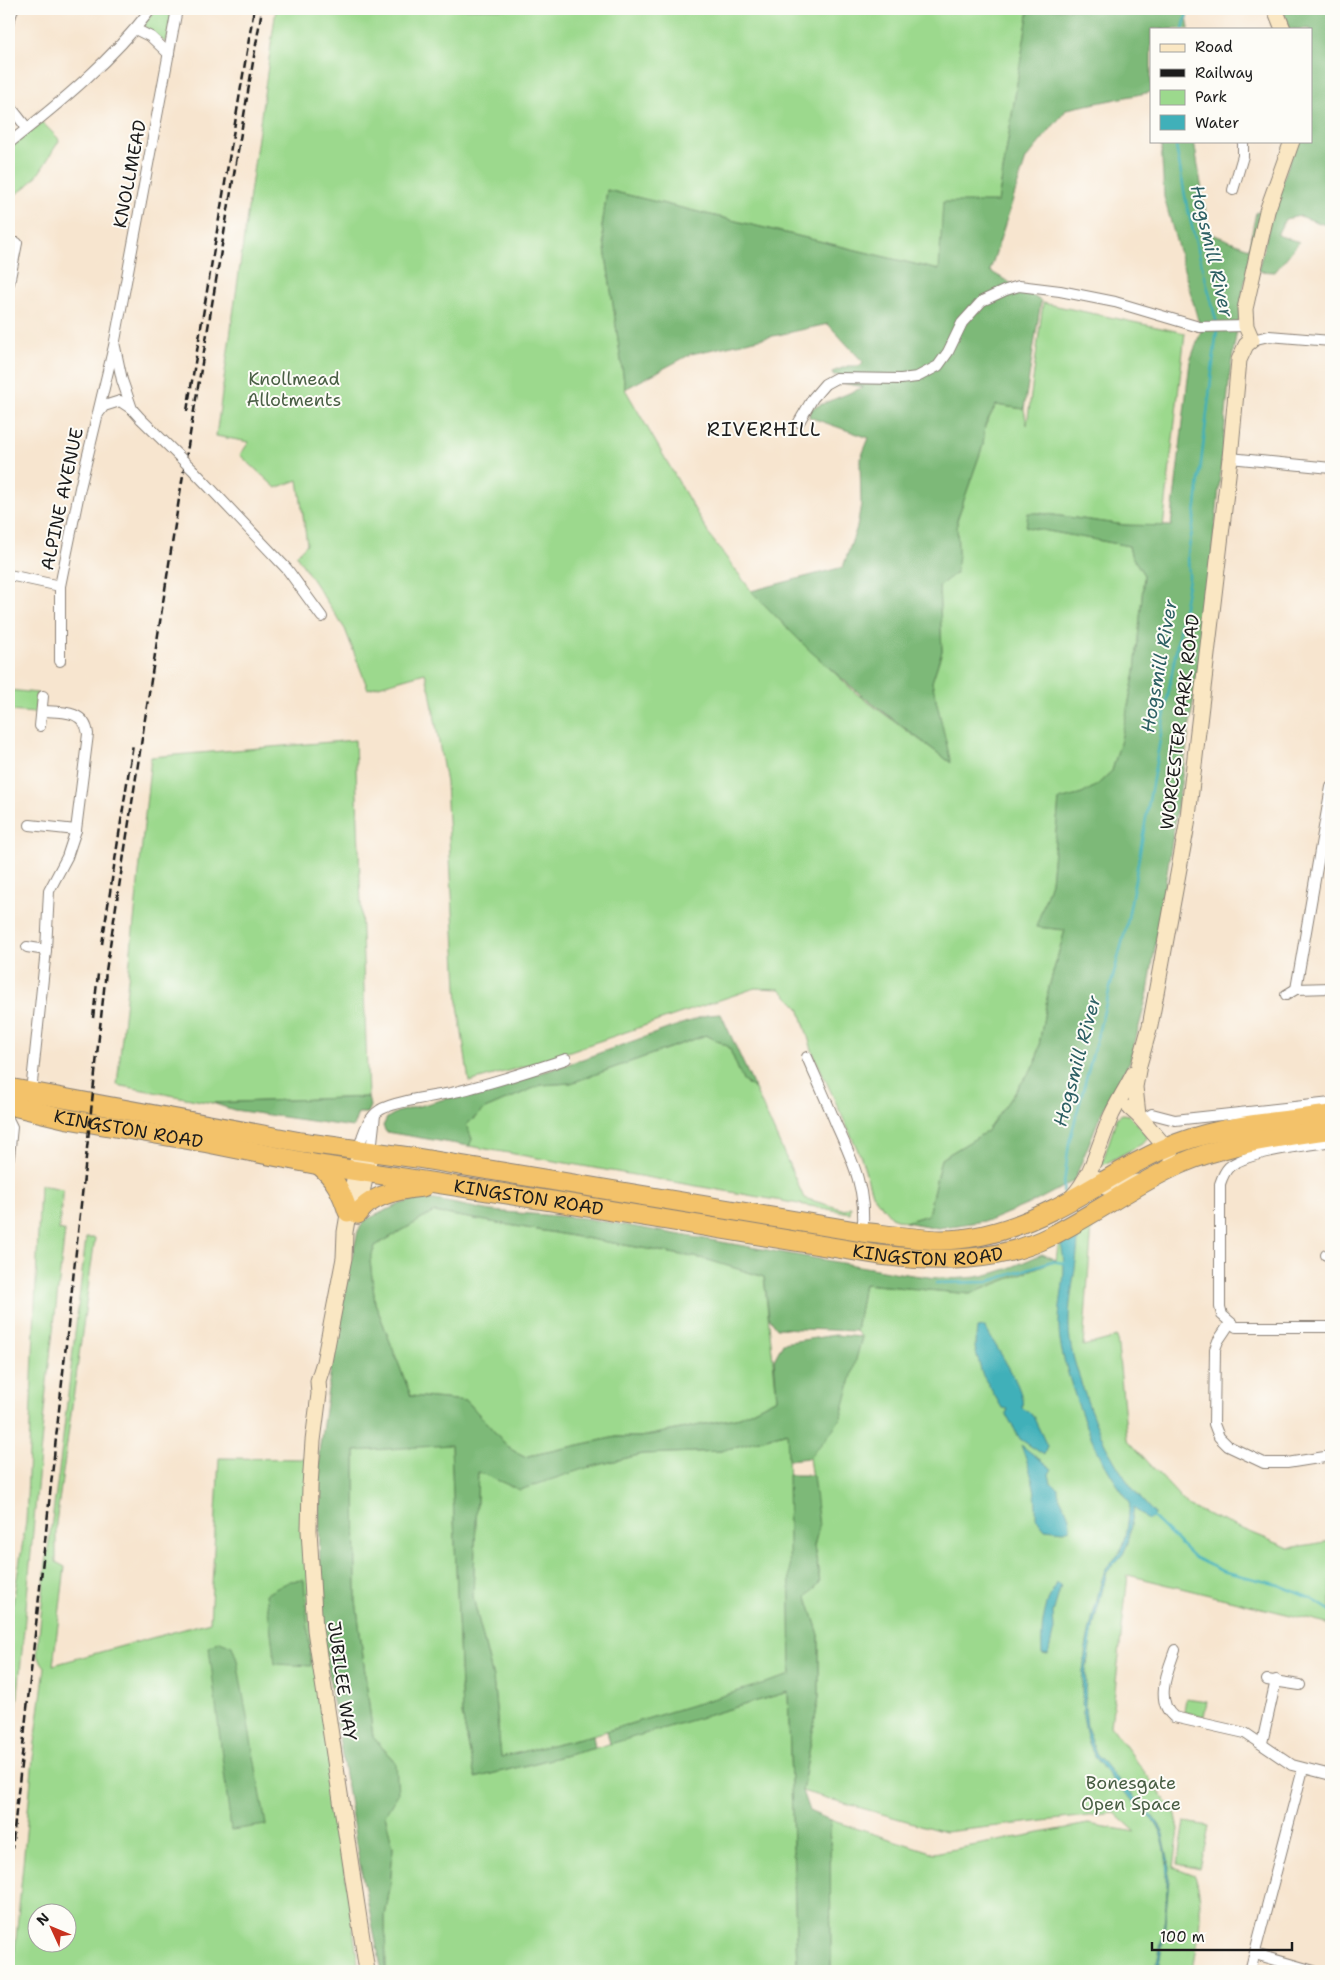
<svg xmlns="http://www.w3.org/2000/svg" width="1340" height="1980" font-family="'Shantell Sans',sans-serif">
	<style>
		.green { fill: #9cd98d; stroke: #5c7a54; fill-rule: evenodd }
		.forest { fill: #7db978; stroke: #4c6a4a }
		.water { fill: #40b0b9; stroke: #2e666a }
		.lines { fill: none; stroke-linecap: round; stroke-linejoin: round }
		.stream { stroke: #40b0b9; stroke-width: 2.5 }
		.street-casing { stroke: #8a8076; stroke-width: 12 }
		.secondary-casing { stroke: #8a8076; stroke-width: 17 }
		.highway-casing { stroke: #8a8076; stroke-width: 21 }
		.street { stroke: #fff; stroke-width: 10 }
		.secondary { stroke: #fae7c3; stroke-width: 15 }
		.highway { stroke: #f3c26a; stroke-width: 19 }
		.rail { stroke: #1c1c1c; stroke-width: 2.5; stroke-dasharray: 8 4; stroke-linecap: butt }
		.street-bridge-casing { stroke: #8a8076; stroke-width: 12; stroke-linecap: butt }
		.street-bridge { stroke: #fff; stroke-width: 10 }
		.labels { text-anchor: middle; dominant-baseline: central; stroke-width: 4; stroke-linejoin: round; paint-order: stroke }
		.street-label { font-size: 18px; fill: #1c1c1c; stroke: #fdfcf7 }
		.park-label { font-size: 18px; fill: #495e44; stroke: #fdfcf7 }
		.water-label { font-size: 19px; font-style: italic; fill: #2c5f63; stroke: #fdfcf7 }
		.neighbourhood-label { font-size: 19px; letter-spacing: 1px; fill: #1c1c1c; stroke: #fdfcf7 }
	</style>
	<rect width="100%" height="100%" fill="#fdfcf7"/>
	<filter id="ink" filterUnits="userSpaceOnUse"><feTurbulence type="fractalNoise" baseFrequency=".02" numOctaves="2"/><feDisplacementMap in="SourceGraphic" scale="10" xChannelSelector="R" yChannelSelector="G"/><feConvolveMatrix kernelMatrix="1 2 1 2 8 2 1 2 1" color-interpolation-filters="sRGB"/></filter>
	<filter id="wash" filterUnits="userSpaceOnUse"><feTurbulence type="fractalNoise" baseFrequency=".0096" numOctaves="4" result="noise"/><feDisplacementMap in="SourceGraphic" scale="20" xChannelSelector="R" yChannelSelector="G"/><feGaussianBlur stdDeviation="1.12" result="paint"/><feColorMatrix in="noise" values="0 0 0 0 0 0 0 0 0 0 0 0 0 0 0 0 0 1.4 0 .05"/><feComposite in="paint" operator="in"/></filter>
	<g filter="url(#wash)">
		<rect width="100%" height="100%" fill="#f7e5cf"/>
		<g class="green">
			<polygon points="155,9 173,9 167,41 165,42 143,26"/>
			<polygon points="276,9 1029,9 998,202 939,270 607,190 602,227 625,389 710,536 753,593 807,647 857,694 950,762 932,682 942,651 939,586 958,554 957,520 983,445 985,426 996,405 1024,409 1027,425 1043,303 1185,333 1163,528 1125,525 1039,513 1028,514 1027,527 1129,546 1131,555 1144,575 1135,672 1121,740 1112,771 1097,785 1082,794 1059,801 1051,882 1037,927 1065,930 1049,987 1036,1063 986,1132 941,1159 928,1215 905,1222 891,1217 872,1194 861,1157 813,1053 799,1008 780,989 755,988 529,1065 469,1082 458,1005 446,783 430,691 425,673 368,689 345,629 296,555 307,544 298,480 276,488 240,455 249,442 216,436"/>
			<path d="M 42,122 L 58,138 L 59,141 C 44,164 35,187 9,197 L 9,149 Z"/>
			<polygon points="9,690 37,693 35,713 9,711"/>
			<polygon points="355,740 368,1097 212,1103 117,1085 151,757"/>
			<polygon points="706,1035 729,1047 743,1081 755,1089 804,1198 845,1210 851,1206 850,1213 469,1146 472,1139 466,1125 485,1109 541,1085 571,1083"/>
			<polygon points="1122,1114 1129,1115 1148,1137 1142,1144 1101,1166 1117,1118"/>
			<polygon points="40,1185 63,1189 59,1230 65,1231 46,1390 9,1792 9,1627 26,1522"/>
			<polygon points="434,1212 705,1259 764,1277 777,1398 740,1417 641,1437 616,1437 524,1457 509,1448 467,1401 411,1396 375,1303 370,1261 375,1246"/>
			<path d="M 1092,1225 L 1083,1346 L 1117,1337 L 1127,1439 L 1189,1507 L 1289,1548 L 1331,1541 L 1331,1625 L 1128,1575 L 1111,1726 L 1176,1815 L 1179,1830 L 1174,1867 L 1195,1875 C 1205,1906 1198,1940 1193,1971 L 831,1971 L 830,1820 L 934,1853 L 1088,1824 L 1136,1832 L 1115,1813 L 945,1832 L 802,1791 L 819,1697 L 819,1635 L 807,1597 L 820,1582 L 814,1546 L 819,1526 L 809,1458 L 820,1443 L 862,1338 L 856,1331 L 864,1284 L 970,1294 L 1056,1260 L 1058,1246 Z"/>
			<path d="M 86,1238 L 95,1238 L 56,1523 L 56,1562 L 65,1567 L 53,1665 L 210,1622 L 219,1458 L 307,1459 L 311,1629 L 359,1971 L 13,1971 L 33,1758 L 45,1667 L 37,1656 L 46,1563 L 60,1463 ZM 38,1912 L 68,1912 L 68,1942 L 38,1942 Z"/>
			<polygon points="788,1432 791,1676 593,1735 501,1757 493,1678 473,1597 478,1472 586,1468 643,1454 721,1451"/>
			<polygon points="451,1444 462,1714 475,1778 595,1748 788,1692 797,1967 766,1971 386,1971 385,1916 390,1888 393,1847 385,1815 396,1763 373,1737 356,1600 355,1451"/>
			<polygon points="1186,1698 1207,1701 1204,1716 1184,1712"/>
			<polygon points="1185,1822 1209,1826 1200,1869 1178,1864"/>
		</g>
		<g class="forest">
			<polygon points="1029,9 1186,9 1189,29 1151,29 1151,92 1067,109 1026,159 990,271 1041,301 1024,409 996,405 985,425 983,445 957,520 958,554 956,573 939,586 942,651 932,682 951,763 861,695 809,650 751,591 843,567 857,527 861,504 860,460 869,438 809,417 810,409 864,387 842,383 839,375 833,375 832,372 848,366 860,366 863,362 828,324 691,354 625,389 602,227 607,190 939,270 943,202 998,202"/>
			<polygon points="1283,9 1331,9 1331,227 1300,216 1285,219 1277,235 1299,242 1275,272 1258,271 1276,199 1297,141 1311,141 1311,29 1289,29"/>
			<polygon points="1161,141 1194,141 1209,233 1249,248 1256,212 1262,213 1244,286 1230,372 1208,603 1181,784 1148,992 1130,1061 1100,1116 1074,1181 1036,1201 991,1220 938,1228 905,1222 928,1215 941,1159 986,1132 1036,1063 1049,987 1065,930 1036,927 1051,882 1059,800 1082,794 1097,785 1112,771 1121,740 1135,672 1144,575 1131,555 1129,546 1026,527 1028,513 1039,513 1125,525 1171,526 1190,361 1201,331 1164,197"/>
			<polygon points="721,1014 755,1089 743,1081 729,1047 706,1035 571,1083 541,1085 485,1109 466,1125 472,1139 469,1146 386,1132 383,1126 387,1118 397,1112 554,1069 707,1015"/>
			<polygon points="368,1097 370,1106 367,1113 358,1113 353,1127 234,1110 212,1103"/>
			<path d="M 418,1199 L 436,1200 L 491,1211 L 584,1218 L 899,1273 C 921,1276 943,1280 965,1278 C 992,1277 1017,1265 1042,1254 L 1056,1260 L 970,1294 L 864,1284 L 856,1331 L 777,1328 L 769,1317 L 764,1277 L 705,1259 L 434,1212 L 375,1246 L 370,1261 L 375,1303 L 411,1396 L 467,1401 L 509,1448 L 524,1457 L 616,1437 L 641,1437 L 740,1417 L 777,1398 L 774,1360 L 783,1343 L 835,1335 L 862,1337 L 841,1417 L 833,1430 L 809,1458 L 788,1460 L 787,1432 L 721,1451 L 643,1454 L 586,1468 L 520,1490 L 478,1472 L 473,1597 L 493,1678 L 501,1757 L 593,1735 L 595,1748 L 475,1778 L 462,1714 L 451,1445 L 355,1451 L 356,1600 L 373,1737 L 396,1763 L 398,1794 L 385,1815 L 393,1847 L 390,1888 L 385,1916 L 386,1971 L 382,1971 L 358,1855 L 320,1619 L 319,1452 L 334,1347 L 347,1278 L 358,1231 L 365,1220 L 400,1204 Z"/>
			<polygon points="788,1475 813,1475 819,1527 814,1546 820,1582 807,1597 819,1635 819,1697 802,1791 809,1811 830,1820 831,1971 766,1971 797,1967 788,1692 610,1744 607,1731 791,1675"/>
			<polygon points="304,1580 311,1666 275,1664 266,1594 290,1581"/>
			<polygon points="220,1641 232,1646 237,1660 266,1825 231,1830 209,1647"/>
		</g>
		<g class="water">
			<path d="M 1078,1235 C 1078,1266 1068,1296 1069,1326 C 1069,1346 1075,1364 1081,1382 C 1096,1432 1118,1477 1155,1514 L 1148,1521 L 1134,1507 L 1128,1543 L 1123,1554 L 1107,1572 L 1094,1623 L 1086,1670 L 1085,1708 L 1087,1727 L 1096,1753 L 1114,1776 L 1156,1820 L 1163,1834 L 1170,1868 L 1164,1935 L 1158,1971 L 1155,1971 C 1164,1937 1176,1857 1157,1826 C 1153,1819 1145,1813 1139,1807 C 1116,1784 1090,1761 1085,1727 C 1077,1686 1086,1640 1097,1600 C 1099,1591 1101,1580 1105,1571 C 1109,1563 1117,1558 1121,1550 C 1128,1536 1128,1518 1130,1502 C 1101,1465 1084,1425 1070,1380 C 1065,1363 1059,1345 1059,1328 C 1058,1300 1069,1273 1061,1245 Z"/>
			<path d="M 985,1327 C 994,1345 1027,1390 1022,1408 L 1032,1414 L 1047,1446 L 1044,1455 L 1020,1439 L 1006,1414 L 1008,1409 L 1002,1408 L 982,1374 L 975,1348 L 977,1328 Z"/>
			<path d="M 1021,1445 L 1052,1469 L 1049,1474 L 1051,1483 L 1058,1488 C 1058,1504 1071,1507 1070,1529 L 1064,1531 L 1045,1529 L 1036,1518 C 1037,1488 1031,1473 1021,1445 Z"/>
			<path d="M 1056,1583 L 1061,1586 L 1053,1613 L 1054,1629 L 1048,1655 L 1042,1654 C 1041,1626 1043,1609 1056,1583 Z"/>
		</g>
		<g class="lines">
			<g class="stream">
				<polyline points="1183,29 1188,9"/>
				<polyline points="1175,141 1187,207 1217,324"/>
				<polyline points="1063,1192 1069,1143 1127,924 1189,578 1188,553 1195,514 1217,329"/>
				<polyline points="936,1283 987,1282 1052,1261 1063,1263 1068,1262"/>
				<polyline points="1151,1516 1195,1558 1222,1571 1279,1585 1312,1599 1331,1611"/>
			</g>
		</g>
	</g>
	<g filter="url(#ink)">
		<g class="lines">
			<g class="street-casing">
				<g id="street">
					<polyline points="9,21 13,9"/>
					<polyline points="135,29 151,37 169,54"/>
					<polyline points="9,105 27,128"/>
					<path d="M 9,143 C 60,103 112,60 151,9"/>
					<polyline points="1233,190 1243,156 1243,141"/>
					<polyline points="9,283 17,243"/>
					<polyline points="1252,340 1269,336 1331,341"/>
					<polyline points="115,347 122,380 132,409"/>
					<polyline points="98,414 104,406 120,401 132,409 141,419"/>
					<polyline points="799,422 813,398 825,384 836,378 901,379 917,377 938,366 948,352 962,323 982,301 1006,290 1019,286 1060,291 1115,302 1199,327 1246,326"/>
					<polyline points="1230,458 1331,468"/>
					<polyline points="194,471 287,569 322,617"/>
					<polyline points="9,575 60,586"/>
					<polyline points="60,661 60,586 80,488 114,346 177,9"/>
					<polyline points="40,726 43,696"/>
					<polyline points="1331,787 1296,989 1331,988"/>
					<polyline points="30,825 76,830"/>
					<polyline points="27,947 46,950"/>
					<polyline points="1286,995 1296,989"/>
					<path d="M 807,1057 C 817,1080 827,1102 836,1124 C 852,1159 868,1193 862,1232"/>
					<path d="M 31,1092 L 46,950 L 49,891 L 67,857 L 76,830 L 88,734 C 85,710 62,712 42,711"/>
					<polyline points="1142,1120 1152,1114 1175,1120 1331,1103"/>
					<polyline points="9,1121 12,1127 9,1157"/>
					<path d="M 1331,1141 C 1306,1146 1248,1151 1229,1167 C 1224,1172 1222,1178 1220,1184 L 1220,1307 L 1222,1315 L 1236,1327 L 1331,1327"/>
					<path d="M 359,1150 C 362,1135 367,1118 380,1110 C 393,1101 438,1096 455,1092 C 493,1083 529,1071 566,1059"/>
					<polyline points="371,1151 375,1115"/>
					<polyline points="1326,1255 1331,1255"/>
					<polyline points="1230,1323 1218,1341 1215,1349 1214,1424 1219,1437 1228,1446 1264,1463 1287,1463 1331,1456"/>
					<path d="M 1175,1650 C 1168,1670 1154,1701 1174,1717 L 1245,1733 L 1292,1765 L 1331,1775"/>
					<polyline points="1267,1680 1300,1685"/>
					<polyline points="1262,1743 1276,1680"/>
					<polyline points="1255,1954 1314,1971"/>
					<polyline points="1250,1971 1303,1769"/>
				</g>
			</g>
			<g class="secondary-casing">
				<g id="secondary">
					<polyline points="1275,9 1283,29"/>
					<polyline points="1130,1108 1138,1115 1168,1150 1171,1157"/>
					<polyline points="1138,1115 1135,1087 1139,1065 1150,1026 1187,825 1230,458 1239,360 1246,345 1252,340 1246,326 1245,309 1267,211 1292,141"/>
					<polyline points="359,1150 345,1232 344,1258 324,1362 318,1381 319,1394 313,1441 310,1486 309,1530 315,1630 367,1971"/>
					<path d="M 1096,1178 C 1102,1195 1124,1186 1137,1182"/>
					<path d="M 1072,1197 C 1094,1174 1099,1142 1112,1114 C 1119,1100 1127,1087 1134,1073"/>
					<polyline points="357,1216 371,1151"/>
				</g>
			</g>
			<g class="highway-casing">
				<g id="highway">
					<path d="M 9,1088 L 301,1142 L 417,1158 L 862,1232 C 888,1235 914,1239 941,1240 C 980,1240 1020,1226 1054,1209 C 1096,1188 1134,1160 1178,1143 C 1226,1125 1281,1121 1331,1115"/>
					<path id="s1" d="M 9,1105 L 68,1119 L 208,1143 L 319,1165 L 552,1201 L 880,1255 C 937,1262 998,1263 1051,1236 C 1095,1214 1135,1184 1180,1164 C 1227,1143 1281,1137 1331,1129"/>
					<path d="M 319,1165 C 335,1178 342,1193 348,1212"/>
					<path d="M 358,1214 C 370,1195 402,1189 423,1187"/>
				</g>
			</g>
			<use href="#street" class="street"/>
			<use href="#secondary" class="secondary"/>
			<use href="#highway" class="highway"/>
			<g class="rail">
				<polyline points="187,411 254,9"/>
				<polyline points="102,944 133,744"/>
				<polyline points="93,1018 98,974"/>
				<polyline points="9,1877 106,971 179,499 262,9"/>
			</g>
			<g class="street-bridge-casing">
				<polyline id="street-bridge" points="141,419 194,471"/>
			</g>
			<use href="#street-bridge" class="street-bridge"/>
		</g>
	</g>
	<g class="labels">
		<g class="street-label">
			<text transform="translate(130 174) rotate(-79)">KNOLLMEAD</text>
			<text transform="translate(62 499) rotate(-78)">ALPINE AVENUE</text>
			<text transform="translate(1180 722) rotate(-83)">WORCESTER PARK ROAD</text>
			<text stroke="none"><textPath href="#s1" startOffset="122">KINGSTON ROAD</textPath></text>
			<text stroke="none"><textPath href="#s1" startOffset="528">KINGSTON ROAD</textPath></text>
			<text stroke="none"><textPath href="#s1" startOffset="932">KINGSTON ROAD</textPath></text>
			<text transform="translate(342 1681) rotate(82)">JUBILEE WAY</text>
		</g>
		<g class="park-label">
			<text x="294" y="379">Knollmead<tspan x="294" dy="21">Allotments</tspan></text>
			<text x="1131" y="1783">Bonesgate<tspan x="1131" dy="21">Open Space</tspan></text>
		</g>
		<g class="water-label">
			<text transform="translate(1212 251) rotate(77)">Hogsmill River</text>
			<text transform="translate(1159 666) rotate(-80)">Hogsmill River</text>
			<text transform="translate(1077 1061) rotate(-75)">Hogsmill River</text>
		</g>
		<g class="neighbourhood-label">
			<text x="764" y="429">RIVERHILL</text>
		</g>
	</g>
	<rect width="1340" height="1980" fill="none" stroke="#fdfcf7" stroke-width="30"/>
	<rect x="1150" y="28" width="162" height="115" fill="#fdfcf7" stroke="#a3a29f"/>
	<rect x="1160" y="44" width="25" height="8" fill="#fae7c3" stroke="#a3a29f"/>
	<text x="1195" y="52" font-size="15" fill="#1c1c1c">Road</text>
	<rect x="1160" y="69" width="25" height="8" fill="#1c1c1c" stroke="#a3a29f"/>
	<text x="1195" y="78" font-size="15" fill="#1c1c1c">Railway</text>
	<rect x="1160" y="90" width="25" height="15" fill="#9cd98d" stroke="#a3a29f"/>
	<text x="1195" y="102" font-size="15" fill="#1c1c1c">Park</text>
	<rect x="1160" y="115" width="25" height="15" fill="#40b0b9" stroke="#a3a29f"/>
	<text x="1195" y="128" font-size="15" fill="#1c1c1c">Water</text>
	<g transform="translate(52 1928) rotate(314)"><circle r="24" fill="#fdfcf7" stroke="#a3a29f"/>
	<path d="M0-4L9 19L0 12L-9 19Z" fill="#c8321e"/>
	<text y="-8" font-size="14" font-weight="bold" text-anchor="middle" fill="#1c1c1c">N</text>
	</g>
	<path d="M1152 1942v8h140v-8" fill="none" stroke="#1c1c1c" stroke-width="2.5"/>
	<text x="1160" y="1942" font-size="15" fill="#1c1c1c" stroke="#fdfcf7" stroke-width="4" paint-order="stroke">100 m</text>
</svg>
